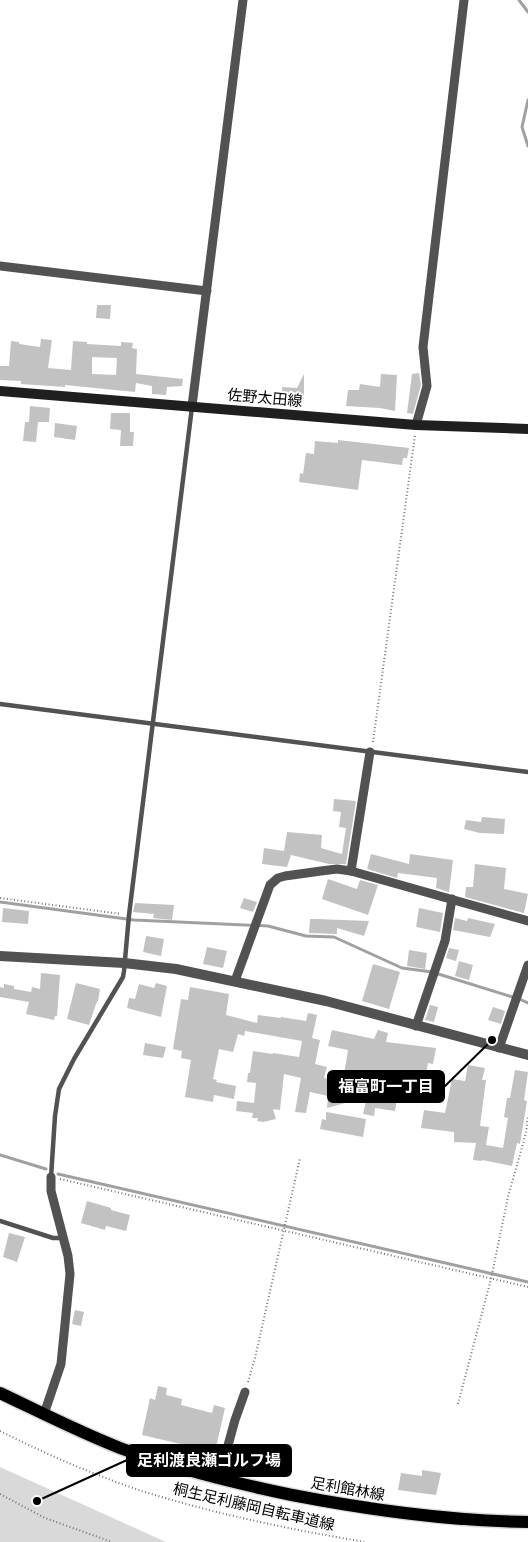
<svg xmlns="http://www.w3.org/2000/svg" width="528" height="1542" font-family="Barlow,'Noto Sans JP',sans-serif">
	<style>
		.green { fill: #d9d9d9 }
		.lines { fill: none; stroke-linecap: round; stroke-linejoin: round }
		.stream { stroke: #a0a0a0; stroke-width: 3 }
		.building { fill: #c2c2c2; fill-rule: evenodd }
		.primary-casing { stroke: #dbdbdb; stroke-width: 15 }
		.path { stroke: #747474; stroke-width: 2; stroke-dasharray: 1 2.5; stroke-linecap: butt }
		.service { stroke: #525252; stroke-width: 4.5 }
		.minor { stroke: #525252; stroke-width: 9 }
		.tertiary { stroke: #525252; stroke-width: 10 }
		.secondary { stroke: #1f1f1f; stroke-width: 10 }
		.primary { stroke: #000; stroke-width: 12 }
		.labels { text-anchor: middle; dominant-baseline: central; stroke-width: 4; stroke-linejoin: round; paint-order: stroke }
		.street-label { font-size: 15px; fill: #000; stroke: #fff }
		.leader { fill: none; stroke: #000; stroke-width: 2 }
		.callout-dot { fill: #000; stroke: #fff; stroke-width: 2 }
		.callout { fill: #000; stroke: #000; stroke-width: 2 }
		.callout-label { font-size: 16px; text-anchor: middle; font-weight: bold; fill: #fff }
	</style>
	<rect width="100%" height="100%" fill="#fff"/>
	<polygon class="green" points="0,1467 166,1542 0,1542"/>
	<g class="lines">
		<g class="stream">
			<polyline points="519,0 528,12"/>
			<polyline points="528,100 522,127 528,146"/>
			<polyline points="0,902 134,920 268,926 306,936 334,937 402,968 432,972 519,999 528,1003"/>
			<polyline points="0,1155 46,1169"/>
			<polyline points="58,1174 528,1282"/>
		</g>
	</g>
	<g class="building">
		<polygon points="97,305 111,305 110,319 96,318"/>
		<path d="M 41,339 L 52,340 L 48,368 L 71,370 L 73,341 L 87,342 L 87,344 L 121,346 L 121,342 L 133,343 L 132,348 L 137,349 L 136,374 L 183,379 L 182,386 L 167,387 L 166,395 L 152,394 L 152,386 L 136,383 L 135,392 L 65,385 L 65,387 L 21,384 L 21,381 L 0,380 L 0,366 L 9,366 L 11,341 L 19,342 L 19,344 L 40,347 ZM 92,357 L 117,358 L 116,375 L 92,374 Z"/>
		<polygon points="419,373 421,385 413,414 407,413 412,374"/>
		<polygon points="304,374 304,399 301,398 300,403 293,403 292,405 283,403 282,387 297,388"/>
		<polygon points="381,374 397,375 395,411 380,408 346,406 348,390 359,390 360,384 380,387"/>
		<polygon points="30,406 50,408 49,422 38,422 36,442 23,441 25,422 29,422"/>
		<polygon points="111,413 130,413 130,432 134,432 133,446 120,446 121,430 110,429"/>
		<polygon points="55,423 77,426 75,440 54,437"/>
		<polygon points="338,440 409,448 407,458 403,458 402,465 362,460 358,490 299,482 300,473 303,474 306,453 314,454 315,441 338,443"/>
		<polygon points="334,799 356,801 346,864 329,864 291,855 287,867 262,864 264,848 284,851 287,832 322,835 321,848 342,854 346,828 339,827 341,812 333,811"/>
		<polygon points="482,817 505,819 504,834 480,833 464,829 466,820 481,822"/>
		<polygon points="371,854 409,864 410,854 453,860 449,892 436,888 437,878 398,873 397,878 367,869"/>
		<polygon points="475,864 506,868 504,889 528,894 524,913 465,897 466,887 473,887"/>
		<polygon points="328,879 357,889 360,880 378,885 368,915 322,899"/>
		<polygon points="244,898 257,902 253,912 240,908"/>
		<polygon points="135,903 174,905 172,920 153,918 154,914 133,912"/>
		<polygon points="3,908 29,911 28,924 2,922"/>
		<polygon points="419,908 443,913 440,932 416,927"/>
		<polygon points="455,918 467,921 468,918 495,924 490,937 453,930"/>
		<polygon points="310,919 317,919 369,921 364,936 337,928 337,934 309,933"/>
		<polygon points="146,936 164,939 161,956 143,952"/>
		<polygon points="207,947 227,951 223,968 203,964"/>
		<polygon points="449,948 459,950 456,961 446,958"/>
		<polygon points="409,950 427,953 425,969 407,966"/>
		<polygon points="459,961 473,965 469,980 455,976"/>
		<polygon points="373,964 400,972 389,1009 362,1001"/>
		<polygon points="41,973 60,975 57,1016 55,1016 54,1020 26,1014 29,1002 0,997 0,987 4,988 4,984 14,986 14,989 31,992 32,987 40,989"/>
		<polygon points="76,983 100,989 98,1001 97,1001 89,1025 67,1019"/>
		<polygon points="156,983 167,986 161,1017 127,1008 129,998 135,999 139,984 154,988"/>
		<polygon points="190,987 229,994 226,1015 257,1023 258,1015 281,1018 281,1017 306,1021 308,1013 317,1015 312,1038 320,1040 315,1064 327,1067 324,1078 343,1080 348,1050 328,1046 332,1030 374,1039 378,1030 388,1033 386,1042 436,1048 433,1064 428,1063 425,1080 402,1076 400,1094 398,1093 395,1111 375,1108 374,1116 363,1114 367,1097 327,1108 328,1096 310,1092 306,1113 295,1112 301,1078 284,1074 280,1110 273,1109 276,1119 263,1122 257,1121 258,1118 252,1118 253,1113 236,1111 237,1101 254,1103 256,1083 247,1082 248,1073 250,1073 253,1051 273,1054 273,1053 299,1057 302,1041 245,1031 244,1036 238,1034 233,1052 219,1049 213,1079 217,1080 216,1082 236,1086 234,1099 214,1095 213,1102 185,1097 191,1060 181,1058 182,1051 173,1049 181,999 188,1000"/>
		<polygon points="430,1005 438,1007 434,1022 425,1020"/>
		<polygon points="493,1007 505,1011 501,1024 488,1020"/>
		<polygon points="145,1043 166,1047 163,1058 143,1055"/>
		<polygon points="468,1065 485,1068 482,1080 486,1080 480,1126 489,1127 486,1145 503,1148 508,1118 504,1117 507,1098 510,1098 515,1070 528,1072 524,1100 527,1101 520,1144 517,1143 512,1166 482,1160 482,1161 473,1160 476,1143 454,1142 454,1132 421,1128 424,1110 445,1113 452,1079 465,1081"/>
		<polygon points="326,1112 366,1119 363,1137 320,1129 322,1119 326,1120"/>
		<polygon points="87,1201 111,1208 111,1210 130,1215 126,1231 106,1226 105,1230 81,1223"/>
		<polygon points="9,1233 25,1237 17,1262 3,1257"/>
		<polygon points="75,1310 84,1312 81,1326 72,1324"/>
		<polygon points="158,1386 167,1388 166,1395 182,1399 181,1405 212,1413 214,1405 225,1408 215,1452 142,1435 150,1398 155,1400"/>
		<polygon points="422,1470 441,1473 436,1495 398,1490 401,1473 422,1476"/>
	</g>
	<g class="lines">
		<g class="primary-casing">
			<path id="primary" d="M 0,1393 C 40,1412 79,1432 120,1448 C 176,1469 234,1483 292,1495 C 370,1510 448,1521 528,1522"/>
		</g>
		<g class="path">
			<polyline points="373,742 415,435"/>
			<polyline points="0,898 121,914"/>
			<polyline points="60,1179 528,1287"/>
			<polyline points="248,1382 255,1358 300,1158"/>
			<polyline points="458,1404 491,1279 508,1197 526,1133 528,1115"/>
			<path d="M 0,1431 C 44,1453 89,1473 136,1489 C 210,1513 288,1529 365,1542"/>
			<polyline points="0,1494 45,1518 112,1542"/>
		</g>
		<g class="service">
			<polyline points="0,704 528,772"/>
			<polyline points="51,1177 55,1116 59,1089 74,1059 123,977 124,971 129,915 192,407"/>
			<polyline points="0,1221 53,1238 63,1238"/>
		</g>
		<g class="minor">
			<polyline points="0,266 207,291"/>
			<polyline points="192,406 243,0"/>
			<polyline points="416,425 427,386 423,347 464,0"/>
			<polyline points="351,871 370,752"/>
			<polyline points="235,981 270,885 278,878 285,876 321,871 337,869 351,871 528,921"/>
			<polyline points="416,1026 445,941 452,899"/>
			<polyline points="499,1048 528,965"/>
			<polyline points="44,1414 61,1364 70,1274 68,1256 51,1191 51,1177"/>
			<polyline points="219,1478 235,1420 245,1392"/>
		</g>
		<polyline class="tertiary" points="0,956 124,963 176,969 326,1001 528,1055"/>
		<polyline class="secondary" points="0,391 416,425 528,429"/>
		<use href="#primary" class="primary"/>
	</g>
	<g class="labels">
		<g class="street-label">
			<text transform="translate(265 397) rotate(5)">佐野太田線</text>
			<text transform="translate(348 1488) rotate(10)">足利館林線</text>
			<text transform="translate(254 1506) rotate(13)">桐生足利藤岡自転車道線</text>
		</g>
	</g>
	<path class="leader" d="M492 1040L444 1087M37 1501L127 1460"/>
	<g class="callout-dot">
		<circle cx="492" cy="1040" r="5"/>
		<circle cx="37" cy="1501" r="5"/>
	</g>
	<g class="callout">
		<rect x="328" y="1071" width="116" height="31" rx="5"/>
		<rect x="127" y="1445" width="164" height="31" rx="5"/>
	</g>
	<g class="callout-label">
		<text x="386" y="1092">福富町一丁目</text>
		<text x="209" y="1466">足利渡良瀬ゴルフ場</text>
	</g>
</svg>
